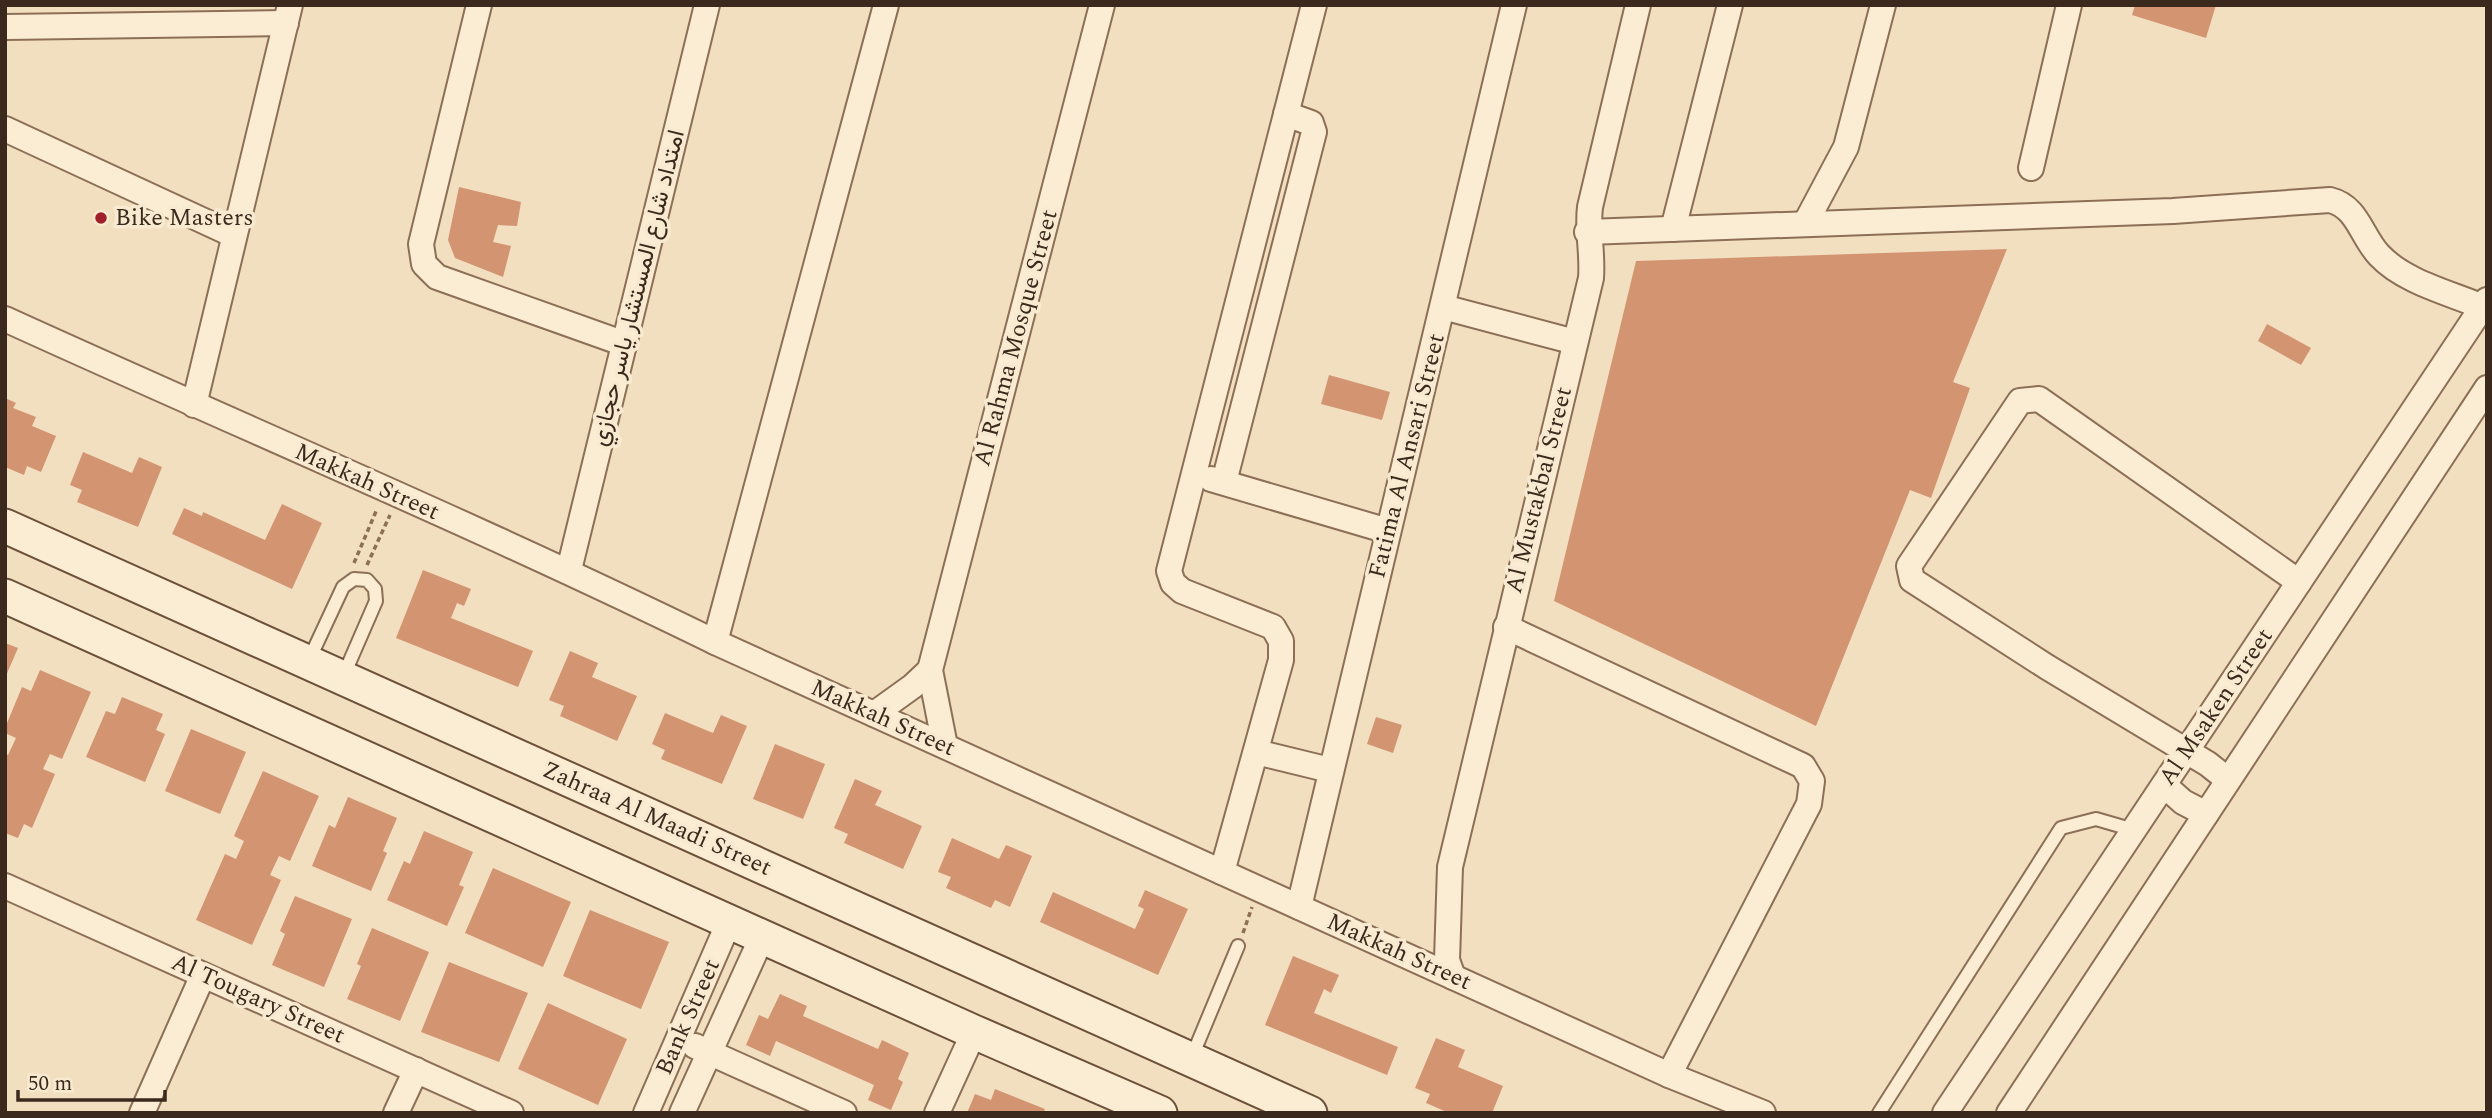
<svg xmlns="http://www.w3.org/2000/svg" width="2492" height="1118" font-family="Spectral,Vazirmatn,serif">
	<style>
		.building { fill: #d39472 }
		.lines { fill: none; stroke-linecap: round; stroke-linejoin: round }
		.service-casing { stroke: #8c6f56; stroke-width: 16 }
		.minor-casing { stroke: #8c6f56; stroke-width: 28 }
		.secondary-casing { stroke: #6d503a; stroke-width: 37 }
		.path { stroke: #8c6f56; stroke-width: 3.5; stroke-dasharray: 5 3.5; stroke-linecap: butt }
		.service { stroke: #fbedd4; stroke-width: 12 }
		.minor { stroke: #fbedd4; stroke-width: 24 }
		.secondary { stroke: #fbedd4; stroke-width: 33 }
		.poi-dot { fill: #a0212a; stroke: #f8ead0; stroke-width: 2.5 }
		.labels { text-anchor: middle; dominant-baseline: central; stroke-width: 7; stroke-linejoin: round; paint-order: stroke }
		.poi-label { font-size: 24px; fill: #3a291c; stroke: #f8ead0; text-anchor: start }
		.street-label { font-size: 24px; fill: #3a291c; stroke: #f8ead0 }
	</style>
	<rect width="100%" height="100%" fill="#f1dfc0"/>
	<g class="building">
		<polygon points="2135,5 2216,5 2206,38 2132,15"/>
		<polygon points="459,187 521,202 517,226 498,225 493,242 511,246 503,277 455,258 448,240"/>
		<polygon points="2007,249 1953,382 1970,388 1931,498 1910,490 1816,726 1554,601 1636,261"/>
		<polygon points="2267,324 2311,348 2301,365 2258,341"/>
		<polygon points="1329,375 1390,392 1382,420 1321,404"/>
		<polygon points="5,398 16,403 13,408 36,417 32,426 56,436 41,472 27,466 24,475 5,467"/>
		<polygon points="83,452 132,473 139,457 162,467 138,527 77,502 82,490 70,485"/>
		<polygon points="282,504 322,523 292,589 172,534 184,508 202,516 203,512 265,540"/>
		<polygon points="423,570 471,589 464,606 457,603 451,618 533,651 518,687 396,638"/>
		<polygon points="5,643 18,648 5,678"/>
		<polygon points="570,651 598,663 592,677 637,696 617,741 560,716 564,706 549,700"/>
		<polygon points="40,670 91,692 62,759 50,754 43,769 55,774 32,828 24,824 18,838 5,833 5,754 8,755 16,738 5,733 5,728 22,687 31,691"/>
		<polygon points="122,697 163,714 156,730 165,734 145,782 86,757 106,711 115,714"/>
		<polygon points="665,713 713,733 721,715 747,726 722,784 661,759 665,750 652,744"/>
		<polygon points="1376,717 1402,725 1393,753 1367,744"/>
		<polygon points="191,729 246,752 220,814 165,791"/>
		<polygon points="775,744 825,764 803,819 753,799"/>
		<polygon points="263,771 319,796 290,861 279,856 270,875 281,880 252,945 196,920 225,854 236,859 244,841 234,836"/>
		<polygon points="855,779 882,791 875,805 922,826 903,869 844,843 848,834 834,828"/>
		<polygon points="348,797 397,818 383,851 387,853 371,891 312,866 329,825 335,828"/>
		<polygon points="424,831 473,852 459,885 464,887 447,926 387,900 404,861 410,864"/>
		<polygon points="952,838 999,859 1006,845 1032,856 1010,907 995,900 991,908 946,888 951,877 938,872"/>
		<polygon points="493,868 571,902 543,967 465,933"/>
		<polygon points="1145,890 1188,909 1158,975 1040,922 1053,892 1135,929 1144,909 1138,906"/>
		<polygon points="295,896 352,919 324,987 272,965 285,934 280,931"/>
		<polygon points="590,910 669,942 641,1009 563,976"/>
		<polygon points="372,928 429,952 400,1021 347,999 361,966 357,964"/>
		<polygon points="1293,956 1339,975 1331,993 1324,989 1314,1013 1398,1047 1387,1075 1265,1025"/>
		<polygon points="449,962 528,993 499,1062 421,1032"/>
		<polygon points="780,994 807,1006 803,1016 878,1049 882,1040 909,1053 898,1079 903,1082 891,1110 868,1100 874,1085 776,1041 770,1056 746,1045 759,1015 768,1019"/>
		<polygon points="548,1003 627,1039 598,1105 518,1069"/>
		<polygon points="1436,1038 1465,1050 1458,1067 1503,1086 1492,1113 1449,1113 1426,1103 1430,1094 1415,1088"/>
		<polygon points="995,1089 1045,1109 1043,1113 967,1113 975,1094 991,1100"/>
	</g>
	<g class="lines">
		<g class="service-casing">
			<g id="service">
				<polyline points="309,660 343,587 354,579 367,580 375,589 376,601 343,677"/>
				<polyline points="1191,1059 1238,946"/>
				<polyline points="1879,1113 2061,828 2096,819 2134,830"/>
			</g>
		</g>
		<g class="minor-casing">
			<g id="minor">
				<polyline points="479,5 421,244 424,264 437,277 625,344"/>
				<polyline points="5,27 286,23"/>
				<polyline points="5,129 234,235"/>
				<polyline points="2031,168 2069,5"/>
				<polyline points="1805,224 1846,147 1883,5"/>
				<polyline points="1673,229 1730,5"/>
				<path d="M 1587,232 L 2173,211 L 2330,200 C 2358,207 2361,236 2379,255 C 2404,282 2450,293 2483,307"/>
				<polyline points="1443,307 1575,342"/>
				<path d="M 5,319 C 242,427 482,528 715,642 L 1669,1075 L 1763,1113"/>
				<polyline points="194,405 290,5"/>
				<polyline points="1211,479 1388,531"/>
				<polyline points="1224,482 1314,132 1311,123 1286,114"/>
				<polyline points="569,570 707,5"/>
				<polyline points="1506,627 1803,766 1812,781 1809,804 1669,1075"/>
				<polyline points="715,642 886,5"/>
				<polyline points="874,714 913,686 930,670"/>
				<polyline points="945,746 930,670 1102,5"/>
				<polyline points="1256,752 1330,770"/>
				<polyline points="2228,780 2208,764 2047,667 1912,580 1909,566 2020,401 2039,399 2299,582"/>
				<polyline points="2164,785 2183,802 2206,814"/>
				<polyline points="1222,872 1281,660 1281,641 1273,627 1182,591 1173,583 1169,571 1314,5"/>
				<polyline points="5,886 511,1113"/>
				<polyline points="1299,907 1514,5"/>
				<path d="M 1453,977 L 1447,960 L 1450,867 L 1591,278 C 1593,253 1587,231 1590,207 L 1638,5"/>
				<polyline points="695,1046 844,1113"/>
				<polyline points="142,1113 203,975"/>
				<polyline points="396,1113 416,1070"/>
				<polyline points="646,1113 729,922"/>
				<polyline points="682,1113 762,937"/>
				<polyline points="937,1113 974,1032"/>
				<polyline points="1945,1113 2487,300"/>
				<polyline points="2009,1113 2487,388"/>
			</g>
		</g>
		<g class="secondary-casing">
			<g id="secondary">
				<polyline points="5,526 1310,1113"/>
				<polyline points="5,596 974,1032 1160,1113"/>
			</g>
		</g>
		<g class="path">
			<polyline points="354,563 377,509"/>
			<polyline points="367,565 390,515"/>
			<polyline points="1243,933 1252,907"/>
		</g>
		<use href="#service" class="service"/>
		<use href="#minor" class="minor"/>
		<use href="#secondary" class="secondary"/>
	</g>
	<circle class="poi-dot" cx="101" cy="218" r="7"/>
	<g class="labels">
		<g class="poi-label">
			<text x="115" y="218">Bike Masters</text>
		</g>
		<g class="street-label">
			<text transform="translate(638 288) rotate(-76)">امتداد شارع المستشار ياسر حجازي</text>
			<text transform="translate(1016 338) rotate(-75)">Al Rahma Mosque Street</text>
			<text transform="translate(1407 456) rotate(-76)">Fatima Al Ansari Street</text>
			<text transform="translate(367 482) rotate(24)">Makkah Street</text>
			<text transform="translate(1539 490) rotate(-76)">Al Mustakbal Street</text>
			<text transform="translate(2216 707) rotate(-56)">Al Msaken Street</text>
			<text transform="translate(883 718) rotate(24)">Makkah Street</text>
			<text transform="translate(657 819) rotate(24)">Zahraa Al Maadi Street</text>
			<text transform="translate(1399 952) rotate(24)">Makkah Street</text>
			<text transform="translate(258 999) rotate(24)">Al Tougary Street</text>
			<text transform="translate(688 1017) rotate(-66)">Bank Street</text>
		</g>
	</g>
	<rect width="2492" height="1118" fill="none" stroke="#3a291c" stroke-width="14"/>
	<path d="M18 1090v10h147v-10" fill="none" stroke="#3a291c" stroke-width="3.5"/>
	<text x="28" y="1090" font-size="21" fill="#3a291c" stroke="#f8ead0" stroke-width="5" paint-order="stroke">50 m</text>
</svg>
